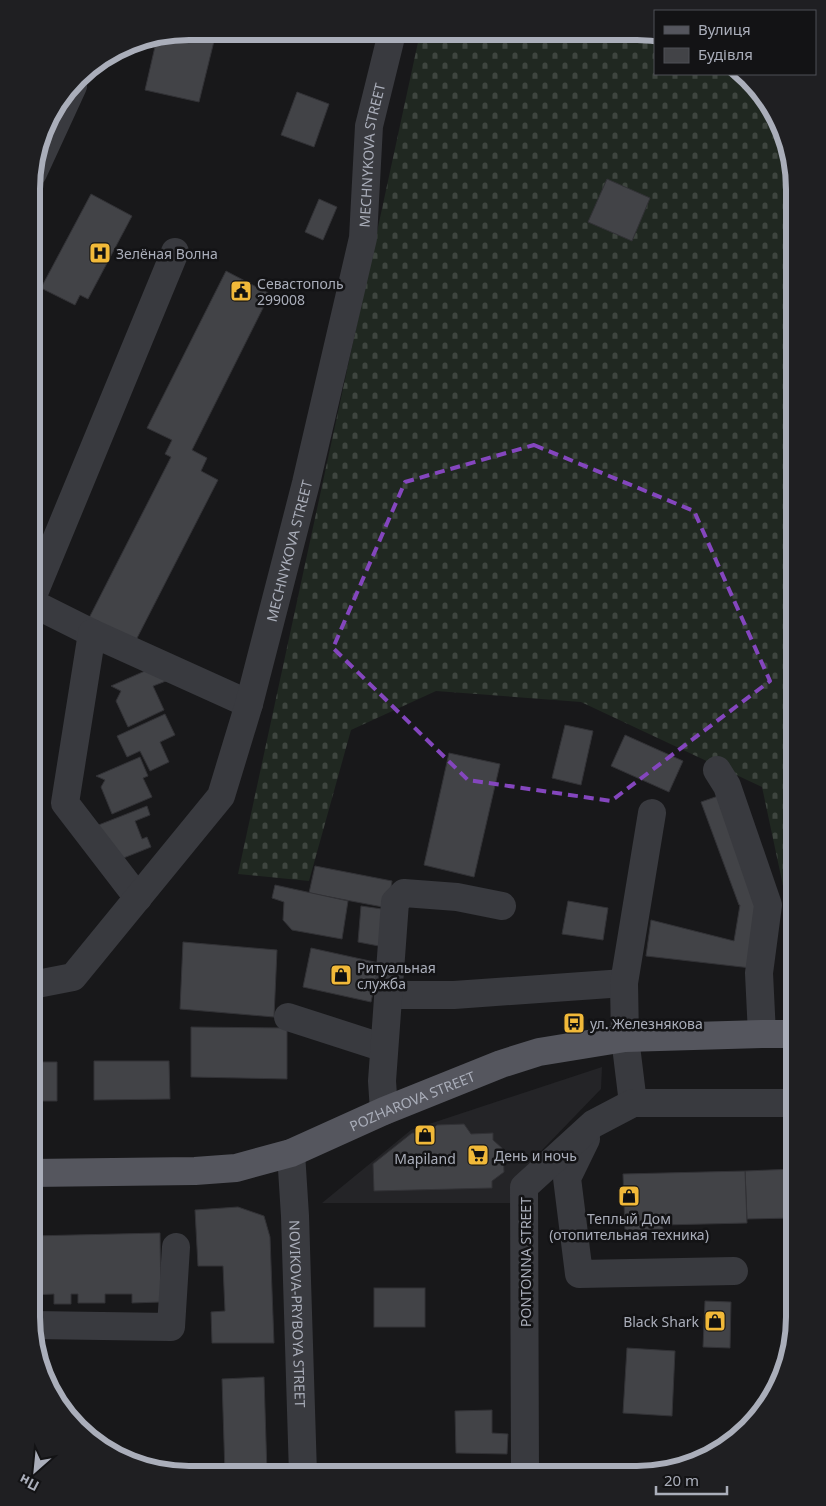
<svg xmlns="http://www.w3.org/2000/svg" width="826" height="1506" font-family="'Noto Sans',sans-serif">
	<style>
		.built { fill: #242427 }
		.cemetery { fill: url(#cemetery-stones) }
		.building { fill: #424347; stroke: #323236 }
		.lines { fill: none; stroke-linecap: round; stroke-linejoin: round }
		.minor { stroke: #393a3f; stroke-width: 28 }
		.major { stroke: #55565e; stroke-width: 28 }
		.marked { fill: none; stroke: #8446be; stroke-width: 4; stroke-dasharray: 10 6; stroke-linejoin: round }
		.labels { text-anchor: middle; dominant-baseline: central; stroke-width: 5; stroke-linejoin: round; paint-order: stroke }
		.street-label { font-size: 14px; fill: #aaaeba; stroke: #131315 }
		.poi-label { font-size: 14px; fill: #aaaeba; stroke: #131315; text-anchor: start }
		.rim { fill: none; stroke: #aaaeba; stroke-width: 6 }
	</style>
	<defs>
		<pattern id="cemetery-stones" width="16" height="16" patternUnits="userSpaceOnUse" patternTransform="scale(1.25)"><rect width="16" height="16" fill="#202821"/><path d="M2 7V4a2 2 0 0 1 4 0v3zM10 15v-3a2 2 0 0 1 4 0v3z" fill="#3e453f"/></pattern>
	</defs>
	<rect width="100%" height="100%" fill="#18181a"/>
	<polygon class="built" points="602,1067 601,1089 518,1175 511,1203 322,1203 411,1130"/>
	<polygon class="cemetery" points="420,33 655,34 655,74 743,74 786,138 795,189 795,942 762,787 581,702 436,691 351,730 309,881 238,874"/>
	<g class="building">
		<polygon points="189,31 215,37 199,102 145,90 157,38"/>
		<polygon points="297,92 329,104 314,147 281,135"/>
		<polygon points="607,179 650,198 632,241 588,222"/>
		<polygon points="91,194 132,216 88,299 80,295 75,305 41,288"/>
		<polygon points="319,199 337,207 323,240 305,232"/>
		<polygon points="226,271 270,294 192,450 207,458 201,471 218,480 134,644 88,620 171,457 165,454 172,440 147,428"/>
		<polygon points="154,667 166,681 153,686 164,710 128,727 116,701 121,691 111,686"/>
		<polygon points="165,714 175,735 160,742 169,762 150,771 140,751 127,757 117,736"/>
		<polygon points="565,725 593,731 581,785 552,778"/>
		<polygon points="625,735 683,761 669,792 611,766"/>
		<polygon points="449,753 500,764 474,877 424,865"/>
		<polygon points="140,757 148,776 143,778 152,797 112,814 101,787 105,780 96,776"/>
		<polygon points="724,794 762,897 751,968 646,956 651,920 734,941 740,905 739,905 701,802"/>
		<polygon points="147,806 150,815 135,821 142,839 147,837 151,847 121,859 96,826"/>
		<polygon points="32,833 34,833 32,951"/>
		<polygon points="315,866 392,881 388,908 309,893"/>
		<polygon points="275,885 348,901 342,939 292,930 283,920 284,902 272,898"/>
		<polygon points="568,901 608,908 603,940 562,934"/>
		<polygon points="361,906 389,910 384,947 358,942"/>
		<polygon points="183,942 277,950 274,1017 180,1009"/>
		<polygon points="311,948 379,963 371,1002 303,987"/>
		<polygon points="191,1027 287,1028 287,1079 191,1077"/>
		<polygon points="94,1061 169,1061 170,1099 94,1100"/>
		<polygon points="32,1062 57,1062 57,1101 31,1101"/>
		<polygon points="464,1124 471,1134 493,1133 493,1140 503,1149 504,1172 492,1181 492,1188 374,1191 373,1164 412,1133 429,1133 437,1125"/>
		<polygon points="794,1169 794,1218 747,1219 745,1171"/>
		<polygon points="745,1171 747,1223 662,1225 663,1229 625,1230 623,1174"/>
		<polygon points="238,1207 264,1216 270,1237 274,1343 212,1343 211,1312 225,1311 223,1266 198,1266 195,1210"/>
		<polygon points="160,1233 161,1302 132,1303 132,1294 105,1294 105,1303 78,1303 78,1294 71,1294 71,1304 54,1304 54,1294 31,1295 31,1236"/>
		<rect x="374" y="1288" width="51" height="39"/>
		<polygon points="705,1301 731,1302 730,1348 703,1347"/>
		<polygon points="627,1348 675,1351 672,1416 623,1413"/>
		<polygon points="264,1377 267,1474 225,1474 222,1379"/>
		<polygon points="492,1410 492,1433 508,1434 507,1454 456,1453 455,1411"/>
	</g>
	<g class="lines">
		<g class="minor">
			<polyline points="33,173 73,86"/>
			<polyline points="32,598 175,252"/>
			<polyline points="32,603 92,633"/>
			<polyline points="717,770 727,786 768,905 759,973 762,1034"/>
			<polyline points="138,898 65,803 92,633 249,704"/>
			<path id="s1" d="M 32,985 L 73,977 L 221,796 L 249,704 L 306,483 L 363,238 L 369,126 L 392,33"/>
			<polyline points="388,995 454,995 624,983"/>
			<polyline points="288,1017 384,1048"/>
			<polyline points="633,1103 625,1038 624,983 652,813"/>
			<polyline points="384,1111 382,1081 395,902 404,893 457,897 502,906"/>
			<polyline points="586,1139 567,1178 579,1274 734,1271"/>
			<path id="s2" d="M 291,1153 L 295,1216 L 303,1474"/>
			<polyline points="33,1325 171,1327 176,1247"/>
			<polyline points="525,1474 524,1187 593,1124 633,1103 794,1103"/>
		</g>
		<path class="major" id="s3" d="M 31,1173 L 195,1171 L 236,1168 L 291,1153 L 384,1111 L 501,1064 L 539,1052 L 625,1038 L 762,1034 L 794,1034"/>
	</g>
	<path class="marked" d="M 534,445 L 694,511 L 770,681 L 611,801 L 468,780 L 333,648 L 405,482 Z"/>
	<defs>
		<g id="hospital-square" transform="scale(1.125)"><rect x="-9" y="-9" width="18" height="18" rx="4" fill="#f1b939" stroke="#131315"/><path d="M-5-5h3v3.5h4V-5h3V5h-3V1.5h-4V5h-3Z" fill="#111"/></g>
		<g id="civic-square" transform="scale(1.125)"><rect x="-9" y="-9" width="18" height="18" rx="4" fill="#f1b939" stroke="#131315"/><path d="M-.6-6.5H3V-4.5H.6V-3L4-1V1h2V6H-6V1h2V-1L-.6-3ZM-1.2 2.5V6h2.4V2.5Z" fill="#111"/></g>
		<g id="shop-square" transform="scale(1.125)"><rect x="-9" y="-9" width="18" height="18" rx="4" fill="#f1b939" stroke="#131315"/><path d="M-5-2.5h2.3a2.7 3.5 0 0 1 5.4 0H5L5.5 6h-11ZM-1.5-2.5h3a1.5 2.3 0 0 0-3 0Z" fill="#111"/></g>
		<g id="bus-square" transform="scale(1.125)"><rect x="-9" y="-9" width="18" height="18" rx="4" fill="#f1b939" stroke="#131315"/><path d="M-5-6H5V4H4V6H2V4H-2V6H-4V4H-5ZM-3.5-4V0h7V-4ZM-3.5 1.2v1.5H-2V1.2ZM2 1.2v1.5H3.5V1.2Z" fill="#111"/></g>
		<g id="supermarket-square" transform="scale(1.125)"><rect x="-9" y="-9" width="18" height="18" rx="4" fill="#f1b939" stroke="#131315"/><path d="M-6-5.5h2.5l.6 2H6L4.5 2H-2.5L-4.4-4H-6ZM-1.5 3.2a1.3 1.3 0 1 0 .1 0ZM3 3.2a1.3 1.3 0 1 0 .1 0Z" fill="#111"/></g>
	</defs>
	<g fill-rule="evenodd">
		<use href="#hospital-square" x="100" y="253"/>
		<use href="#civic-square" x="241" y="291"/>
		<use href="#shop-square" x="341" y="975"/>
		<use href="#bus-square" x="574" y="1023"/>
		<use href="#shop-square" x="425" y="1135"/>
		<use href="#supermarket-square" x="478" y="1155"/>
		<use href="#shop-square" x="629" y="1196"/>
		<use href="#shop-square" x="715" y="1321"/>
	</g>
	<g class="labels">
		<g class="street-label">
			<text stroke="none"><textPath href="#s1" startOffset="935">MECHNYKOVA STREET</textPath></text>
			<text stroke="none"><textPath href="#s1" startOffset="530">MECHNYKOVA STREET</textPath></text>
			<text stroke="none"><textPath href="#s3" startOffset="394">POZHAROVA STREET</textPath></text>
			<text transform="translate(525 1262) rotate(-90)">PONTONNA STREET</text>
			<text stroke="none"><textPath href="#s2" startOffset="161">NOVIKOVA-PRYBOYA STREET</textPath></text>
		</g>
		<g class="poi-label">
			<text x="116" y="253">Зелёная Волна</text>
			<text x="257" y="283">Севастополь<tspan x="257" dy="16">299008</tspan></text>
			<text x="357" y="967">Ритуальная<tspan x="357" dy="16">служба</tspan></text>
			<text x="590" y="1023">ул. Железнякова</text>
			<text x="494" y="1155">День и ночь</text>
			<text x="425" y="1158" text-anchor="middle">Mapiland</text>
			<text x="629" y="1218" text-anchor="middle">Теплый Дом<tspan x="629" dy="16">(отопительная техника)</tspan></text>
			<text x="699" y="1321" text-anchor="end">Black Shark</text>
		</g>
	</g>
	<path d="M0 0H826V1506H0ZM189 40H637A149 149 0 0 1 786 189V1317A149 149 0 0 1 637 1466H189A149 149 0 0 1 40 1317V189A149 149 0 0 1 189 40Z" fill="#1f1f22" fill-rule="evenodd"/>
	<path class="rim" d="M189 40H637A149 149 0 0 1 786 189V1317A149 149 0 0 1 637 1466H189A149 149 0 0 1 40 1317V189A149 149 0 0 1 189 40Z"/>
	<rect x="654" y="10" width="162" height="65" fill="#131315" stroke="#4f5157"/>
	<rect x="664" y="26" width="25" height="8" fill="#55565e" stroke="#4f5157"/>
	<text x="698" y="35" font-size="15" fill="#aaaeba">Вулиця</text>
	<rect x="664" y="48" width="25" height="15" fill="#424347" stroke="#4f5157"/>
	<text x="698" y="60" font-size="15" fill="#aaaeba">Будівля</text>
	<g transform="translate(35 1471) rotate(207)" stroke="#131315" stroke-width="4" paint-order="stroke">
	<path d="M0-4L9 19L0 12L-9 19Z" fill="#aaaeba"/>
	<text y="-8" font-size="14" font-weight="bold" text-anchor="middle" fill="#aaaeba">Пн</text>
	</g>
	<path d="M656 1486v8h71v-8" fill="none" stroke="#aaaeba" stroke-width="2.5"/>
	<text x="664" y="1486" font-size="15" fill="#aaaeba" stroke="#131315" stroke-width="4" paint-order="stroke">20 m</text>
</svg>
